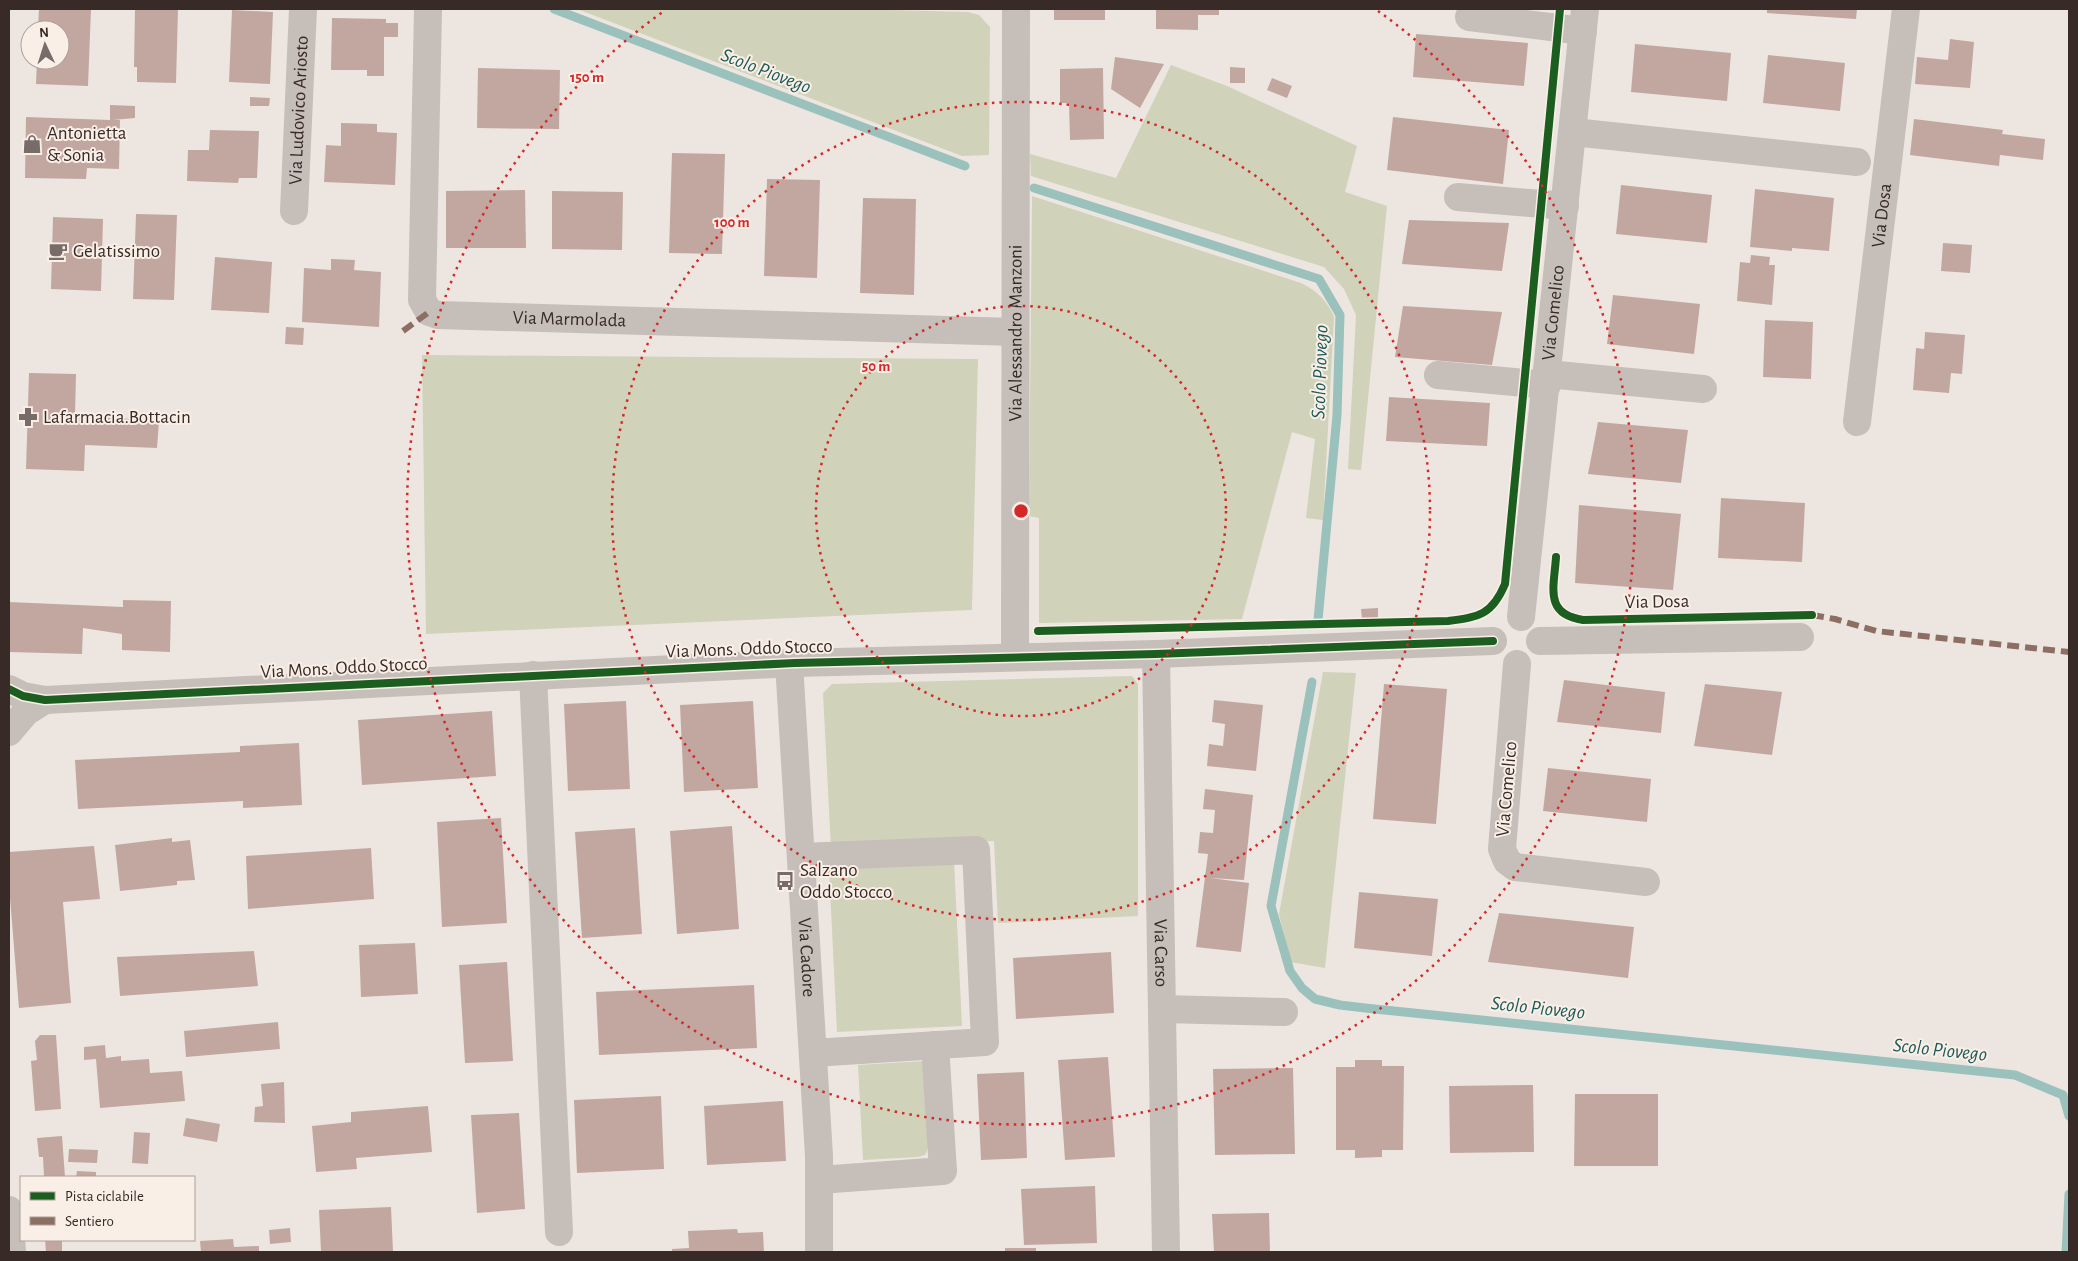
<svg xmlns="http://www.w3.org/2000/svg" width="2078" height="1261" font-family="'Alegreya Sans',sans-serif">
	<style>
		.green { fill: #d0d2b9 }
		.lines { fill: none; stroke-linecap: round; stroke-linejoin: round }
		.stream { stroke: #9bc1bd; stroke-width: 9 }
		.building { fill: #c2a7a1 }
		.minor { stroke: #c6beb9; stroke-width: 28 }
		.quiet { stroke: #8d6e63; stroke-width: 6; stroke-dasharray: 12 6; stroke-linecap: butt }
		.cycleway-casing { stroke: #faefe7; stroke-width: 11 }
		.cycleway { stroke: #1b5e20; stroke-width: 8 }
		.ring { fill: none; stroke: #d62828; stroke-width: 2.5; stroke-dasharray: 2.5 5 }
		.labels { text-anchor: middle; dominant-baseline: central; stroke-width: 4; stroke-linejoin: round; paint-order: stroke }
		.street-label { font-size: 19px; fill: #372a27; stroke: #faefe7 }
		.poi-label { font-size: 19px; fill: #372a27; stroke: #faefe7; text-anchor: start }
		.water-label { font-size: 20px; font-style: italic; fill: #1b5a58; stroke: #faefe7 }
		.centre { fill: #d62828; stroke: #faefe7; stroke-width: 2.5 }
		.ring-label { font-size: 15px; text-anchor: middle; font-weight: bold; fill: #d62828; stroke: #faefe7; stroke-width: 4; stroke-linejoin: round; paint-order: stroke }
	</style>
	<rect width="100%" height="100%" fill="#ede6e0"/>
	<g class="green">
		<polygon points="577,9 851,9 968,12 979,15 990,27 989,155 962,156"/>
		<polygon points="1171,65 1227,86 1357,146 1345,192 1387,206 1361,470 1348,469 1356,315 1344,289 1324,267 1031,176 1030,154 1116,178"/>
		<path d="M 1032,196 L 1301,283 C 1317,291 1327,300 1334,317 L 1323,520 L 1306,518 L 1315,439 L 1292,432 L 1242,619 L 1039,623 L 1039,518 L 1029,516 Z"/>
		<polygon points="422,355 978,359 972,610 426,634"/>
		<polygon points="1323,672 1356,673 1325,968 1290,962 1279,914"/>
		<polygon points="1132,676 1138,684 1138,916 998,923 994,841 831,849 823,693 832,684"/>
		<polygon points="954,861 962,1026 837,1032 829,868"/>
		<polygon points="924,1061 928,1148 925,1155 918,1157 863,1160 858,1065"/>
	</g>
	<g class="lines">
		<g class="stream">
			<polyline points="554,9 965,166"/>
			<polyline points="1034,188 1319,279 1340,315 1337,415 1318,620"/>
			<polyline points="1312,682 1271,906 1290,971 1302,988 1315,999 1340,1005 1365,1008 2015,1075 2063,1095 2069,1116"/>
			<polyline points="2066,1252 2069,1194"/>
		</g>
	</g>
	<g class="building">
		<polygon points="39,9 91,9 88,86 36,84 37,60 60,60 60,30 38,30"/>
		<polygon points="135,9 178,9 176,83 137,82 137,67 134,67"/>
		<rect x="1054" y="9" width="51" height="11"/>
		<polygon points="1156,9 1219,9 1219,15 1198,15 1198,30 1156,29"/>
		<polygon points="1767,9 1857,9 1856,19 1767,13"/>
		<polygon points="232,10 273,12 270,84 229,82"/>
		<polygon points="332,18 386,19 386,23 398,23 398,37 384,37 384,76 367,76 367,70 331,70"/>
		<polygon points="1416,34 1528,43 1524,86 1413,77"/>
		<polygon points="1950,39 1974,42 1970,88 1915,84 1917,57 1948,60"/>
		<polygon points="1635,44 1731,53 1727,101 1631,92"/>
		<polygon points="1768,55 1845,63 1840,111 1763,103"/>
		<polygon points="1115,57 1164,64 1140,108 1111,89"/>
		<polygon points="1230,67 1245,68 1245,83 1230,83"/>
		<polygon points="478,68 560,70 559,129 477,128"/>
		<polygon points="1103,68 1104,139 1070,140 1069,103 1060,103 1060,69"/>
		<polygon points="1272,78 1292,86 1287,98 1267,90"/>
		<polygon points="250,97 270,98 269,106 250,106"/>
		<polygon points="110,105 135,106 135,118 113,120 120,120 119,169 87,168 86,179 25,178 26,117 110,120"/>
		<polygon points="1393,117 1509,130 1503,184 1387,170"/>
		<polygon points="1914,119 2003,130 2002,134 2045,139 2043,160 2000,155 1999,166 1910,155"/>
		<polygon points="341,123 377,124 377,132 397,133 395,185 324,182 326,145 341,146"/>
		<polygon points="210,130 259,131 257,178 239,178 238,183 187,181 188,150 209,150"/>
		<polygon points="672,153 725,154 722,254 669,253"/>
		<polygon points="767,179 820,180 817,278 764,276"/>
		<polygon points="1621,185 1712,195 1707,243 1616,234"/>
		<polygon points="1755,189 1834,198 1829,251 1792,248 1792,251 1750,247"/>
		<polygon points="525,190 526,248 446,248 446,191"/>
		<polygon points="552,191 623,192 622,250 552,249"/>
		<polygon points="863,198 916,199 914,295 860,293"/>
		<polygon points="136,214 177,215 174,300 133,299"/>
		<polygon points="53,217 103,219 101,291 51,289"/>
		<polygon points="1409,220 1509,223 1502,271 1402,264"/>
		<polygon points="1943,243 1972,245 1970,273 1941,271"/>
		<polygon points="1751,255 1770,257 1769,265 1775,265 1772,305 1737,301 1740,262 1750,263"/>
		<polygon points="215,257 272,262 269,313 211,310"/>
		<polygon points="331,259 355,260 354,270 381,272 379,327 302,322 304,268 331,270"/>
		<polygon points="1613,295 1700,304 1694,354 1607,344"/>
		<polygon points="1403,306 1502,312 1492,365 1395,357"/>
		<polygon points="1765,320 1813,322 1811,379 1763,377"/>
		<polygon points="286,327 304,328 303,345 285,344"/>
		<polygon points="1925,332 1965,335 1962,374 1951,373 1949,393 1913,390 1916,348 1924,349"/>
		<polygon points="29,373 76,374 75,415 159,421 157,448 85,445 84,471 26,469"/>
		<polygon points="1389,397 1490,403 1487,446 1386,441"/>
		<polygon points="1598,422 1688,430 1681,483 1588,474"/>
		<polygon points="1721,498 1805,503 1802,562 1718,558"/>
		<polygon points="1579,505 1681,514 1673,590 1575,583"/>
		<polygon points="123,600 171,601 170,652 122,650 122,634 83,628 82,654 9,652 9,602 123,607"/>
		<polygon points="1378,608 1378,618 1362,619 1361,609"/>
		<polygon points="1564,680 1665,692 1661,733 1557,722"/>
		<polygon points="1384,684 1447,689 1436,824 1373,819"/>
		<polygon points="1705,684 1782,692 1772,755 1694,746"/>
		<polygon points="1214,700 1263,705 1256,771 1207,766 1209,744 1223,746 1225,724 1212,722"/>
		<polygon points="626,701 630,789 568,791 564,704"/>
		<polygon points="753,701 758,788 684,792 680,705"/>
		<polygon points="492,711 496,776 362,785 358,720"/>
		<polygon points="299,743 302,805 243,808 243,801 78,809 75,760 240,752 240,746"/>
		<polygon points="1548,768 1651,779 1647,822 1543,811"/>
		<polygon points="1205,789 1253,795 1244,880 1210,878 1249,883 1241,952 1196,947 1208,854 1198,853 1200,832 1213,833 1215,810 1203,809"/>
		<polygon points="501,818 507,923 442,927 437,822"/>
		<polygon points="732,826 739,929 677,934 670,831"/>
		<polygon points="635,828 642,934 582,938 575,832"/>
		<polygon points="172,838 172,842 190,840 195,880 177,881 177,885 120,891 115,845"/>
		<polygon points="94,846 100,899 63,902 71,1003 19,1008 9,886 9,852"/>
		<polygon points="371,848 374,899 248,909 246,856"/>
		<polygon points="1359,892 1438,899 1432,956 1354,948"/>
		<polygon points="1499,913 1634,927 1628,978 1488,962"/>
		<polygon points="415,943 418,994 361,997 359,945"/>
		<polygon points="254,951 258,986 120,996 117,957"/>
		<polygon points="1111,952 1114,1013 1016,1019 1013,958"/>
		<polygon points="507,962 513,1061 465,1063 459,965"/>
		<polygon points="754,985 757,1048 599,1055 596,992"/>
		<polygon points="278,1022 280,1049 186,1057 184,1031"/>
		<polygon points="40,1035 56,1035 61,1109 35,1111 31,1061 37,1060 35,1041"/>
		<polygon points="105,1045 106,1058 121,1056 121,1061 149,1059 150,1073 182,1071 185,1101 100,1108 96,1059 84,1060 84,1047"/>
		<polygon points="1108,1057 1115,1157 1065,1160 1058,1060"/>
		<polygon points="1355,1060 1382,1060 1382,1066 1404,1066 1403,1150 1382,1150 1382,1157 1355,1158 1355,1150 1336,1150 1336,1067 1355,1067"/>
		<polygon points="1293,1068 1295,1154 1215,1155 1213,1069"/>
		<polygon points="1024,1072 1027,1158 981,1160 977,1074"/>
		<polygon points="284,1082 285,1123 254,1122 255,1107 263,1106 261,1084"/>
		<polygon points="1533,1085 1534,1152 1450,1153 1449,1086"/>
		<polygon points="1575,1094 1658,1094 1658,1166 1574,1166"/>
		<polygon points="661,1096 664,1169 577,1173 574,1100"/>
		<polygon points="783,1101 786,1161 707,1165 704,1106"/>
		<polygon points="428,1106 432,1152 356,1158 357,1169 316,1172 312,1126 351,1122 351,1112"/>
		<polygon points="519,1113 525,1209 477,1213 471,1115"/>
		<polygon points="186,1118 220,1124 217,1142 183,1136"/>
		<polygon points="134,1132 150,1133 148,1164 132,1163"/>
		<polygon points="62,1136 65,1177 44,1177 43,1157 39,1157 37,1138"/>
		<polygon points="69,1149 98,1150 97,1163 68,1162"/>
		<polygon points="77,1171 96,1172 96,1177 76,1177"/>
		<polygon points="1095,1186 1097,1243 1024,1245 1021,1189"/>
		<polygon points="391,1207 393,1252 321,1252 319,1210"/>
		<polygon points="1269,1213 1270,1252 1214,1252 1212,1214"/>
		<polygon points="290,1228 291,1242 270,1244 269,1230"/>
		<polygon points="737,1229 738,1233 763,1232 764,1252 672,1252 672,1249 689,1248 688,1231"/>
		<polygon points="233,1239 234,1247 259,1246 259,1252 201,1252 200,1241"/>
		<polygon points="45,1240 62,1240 62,1252 46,1252"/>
		<rect x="1005" y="1248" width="31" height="4"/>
	</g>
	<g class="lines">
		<g class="minor">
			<path id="s1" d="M 428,9 L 422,300 L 429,312 L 438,315 L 1015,332"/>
			<polyline points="1469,17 1583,31"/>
			<polyline points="1573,132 1857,162"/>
			<polyline points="1458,197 1565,206"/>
			<path id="s2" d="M 294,211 L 303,9"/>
			<polyline points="1548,374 1703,389"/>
			<polyline points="1438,375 1547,385"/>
			<path id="s3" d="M 1857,422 L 1906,9"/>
			<path id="s4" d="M 1521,617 L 1585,9"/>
			<polyline points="1540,641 1800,637"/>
			<path id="s5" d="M 1156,654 L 1166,1252"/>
			<path id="s6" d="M 1015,657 L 1016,9"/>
			<path id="s7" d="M 789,663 L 819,1156 L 819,1252"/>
			<polyline points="1517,664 1502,849 1507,861 1515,867 1646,882"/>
			<polyline points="533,675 559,1232"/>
			<polyline points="9,689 23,696 45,700 795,663 1156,654 1493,641"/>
			<polyline points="9,732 26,712 45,700"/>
			<polyline points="801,857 976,850 985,1042 813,1053"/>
			<polyline points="1162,1009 1284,1012"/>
			<polyline points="819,1180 943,1171 935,1045"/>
			<polyline points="9,1210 12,1252"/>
		</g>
		<g class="quiet">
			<polyline points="403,331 429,312"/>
			<polyline points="1812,615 1835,619 1876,631 2069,652"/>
		</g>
		<g class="cycleway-casing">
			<g id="cycleway">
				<path d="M 1556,557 C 1554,588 1544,614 1583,620 L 1812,615"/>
				<path d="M 1038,631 L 1448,621 C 1479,617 1492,615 1505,584 L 1560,9"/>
				<polyline points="9,689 23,696 45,700 795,663 1156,654 1493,641"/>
			</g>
		</g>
		<use href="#cycleway" class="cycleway"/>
	</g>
	<g class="ring">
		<circle cx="1021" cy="511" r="205"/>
		<circle cx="1021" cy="511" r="409"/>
		<path d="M1378 11A614 614 0 1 1 664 11"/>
	</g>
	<defs>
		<g id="shop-bare" transform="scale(1.5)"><path d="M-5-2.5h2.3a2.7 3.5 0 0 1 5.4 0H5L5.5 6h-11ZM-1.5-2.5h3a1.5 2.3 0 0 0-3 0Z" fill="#776c68" stroke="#faefe7" stroke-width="2.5" paint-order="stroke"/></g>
		<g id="cafe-bare" transform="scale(1.5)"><path d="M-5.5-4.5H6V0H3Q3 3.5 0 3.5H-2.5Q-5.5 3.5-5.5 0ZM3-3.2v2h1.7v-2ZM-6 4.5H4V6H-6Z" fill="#776c68" stroke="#faefe7" stroke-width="2.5" paint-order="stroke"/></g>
		<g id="pharmacy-bare" transform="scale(1.5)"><path d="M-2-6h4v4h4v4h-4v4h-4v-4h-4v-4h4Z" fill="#776c68" stroke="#faefe7" stroke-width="2.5" paint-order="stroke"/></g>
		<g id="bus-bare" transform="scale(1.5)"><path d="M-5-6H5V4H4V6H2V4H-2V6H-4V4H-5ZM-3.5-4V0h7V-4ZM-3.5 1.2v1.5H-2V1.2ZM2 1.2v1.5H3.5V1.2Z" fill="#776c68" stroke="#faefe7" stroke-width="2.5" paint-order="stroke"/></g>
	</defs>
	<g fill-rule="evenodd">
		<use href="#shop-bare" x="32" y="144"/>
		<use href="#cafe-bare" x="58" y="251"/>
		<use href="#pharmacy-bare" x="28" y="417"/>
		<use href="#bus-bare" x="785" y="881"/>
	</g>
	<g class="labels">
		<g class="street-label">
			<text stroke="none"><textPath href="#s2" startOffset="101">Via Ludovico Ariosto</textPath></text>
			<text stroke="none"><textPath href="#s3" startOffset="208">Via Dosa</textPath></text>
			<text stroke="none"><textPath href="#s4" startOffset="306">Via Comelico</textPath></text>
			<text stroke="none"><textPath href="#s1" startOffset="446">Via Marmolada</textPath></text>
			<text stroke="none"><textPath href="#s6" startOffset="324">Via Alessandro Manzoni</textPath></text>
			<text transform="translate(1657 602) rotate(-1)">Via Dosa</text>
			<text transform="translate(749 649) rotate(-2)">Via Mons. Oddo Stocco</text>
			<text transform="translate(344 668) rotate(-3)">Via Mons. Oddo Stocco</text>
			<text transform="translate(1507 789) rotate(-85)">Via Comelico</text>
			<text stroke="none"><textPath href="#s5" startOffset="299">Via Carso</textPath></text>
			<text stroke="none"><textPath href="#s7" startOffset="295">Via Cadore</textPath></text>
		</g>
		<g class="poi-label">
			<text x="47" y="133">Antonietta<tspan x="47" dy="22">&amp; Sonia</tspan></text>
			<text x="73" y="251">Gelatissimo</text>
			<text x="43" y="417">Lafarmacia.Bottacin</text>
			<text x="800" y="870">Salzano<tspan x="800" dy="22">Oddo Stocco</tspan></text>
		</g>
		<g class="water-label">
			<text transform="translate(766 71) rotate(21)">Scolo Piovego</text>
			<text transform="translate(1320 372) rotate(-88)">Scolo Piovego</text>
			<text transform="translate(1538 1008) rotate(6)">Scolo Piovego</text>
			<text transform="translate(1940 1050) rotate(6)">Scolo Piovego</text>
		</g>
	</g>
	<circle cx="1021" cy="511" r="8" class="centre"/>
	<g class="ring-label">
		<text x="587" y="82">150 m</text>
		<text x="732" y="227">100 m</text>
		<text x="876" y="371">50 m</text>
	</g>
	<rect width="2078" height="1261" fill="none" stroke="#372a27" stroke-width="20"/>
	<rect x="20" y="1176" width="175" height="65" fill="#faefe7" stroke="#aca09a"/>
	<rect x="30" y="1192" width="25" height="8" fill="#1b5e20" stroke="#aca09a"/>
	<text x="65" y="1201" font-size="15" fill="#372a27">Pista ciclabile</text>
	<rect x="30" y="1217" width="25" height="8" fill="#8d6e63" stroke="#aca09a"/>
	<text x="65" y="1226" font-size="15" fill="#372a27">Sentiero</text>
	<g transform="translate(45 45) rotate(356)"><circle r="24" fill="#faefe7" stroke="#aca09a"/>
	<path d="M0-4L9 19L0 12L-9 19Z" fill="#776c68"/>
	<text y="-8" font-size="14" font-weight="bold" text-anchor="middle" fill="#372a27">N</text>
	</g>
</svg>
